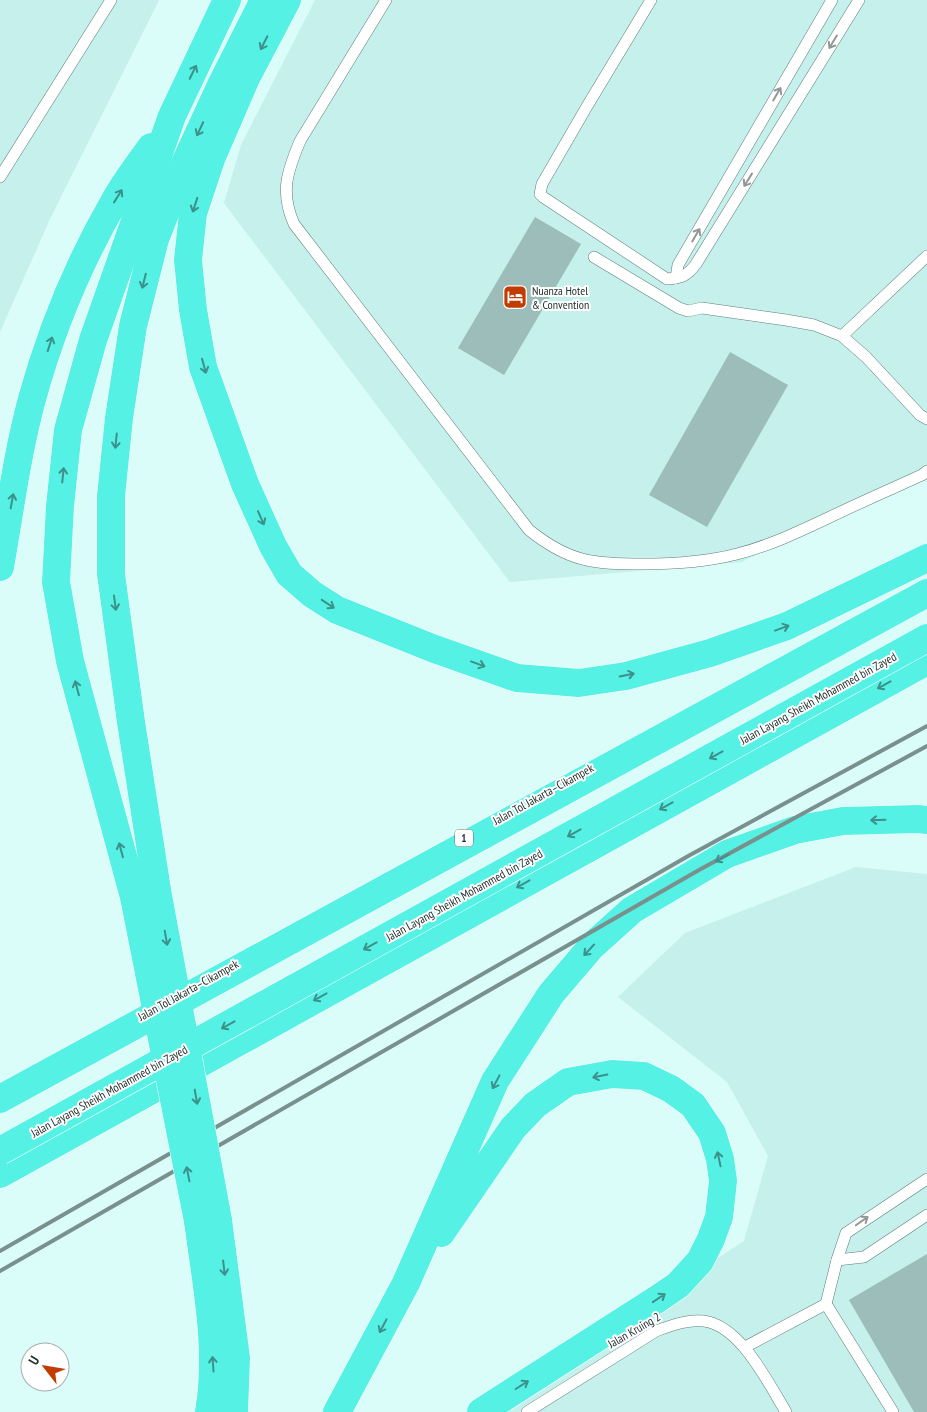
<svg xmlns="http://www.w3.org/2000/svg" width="927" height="1412" font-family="'PT Sans Narrow',sans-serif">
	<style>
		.built { fill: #c5f0eb }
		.building { fill: #9cbdb9 }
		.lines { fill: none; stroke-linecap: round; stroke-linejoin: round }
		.lane-casing { stroke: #5f7e7b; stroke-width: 12 }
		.highway-casing { stroke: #fff; stroke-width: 29 }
		.lane { stroke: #fff; stroke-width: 11 }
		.highway { stroke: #55f1e5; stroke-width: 28 }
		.rail { stroke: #79908d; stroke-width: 4 }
		.highway-bridge-casing { stroke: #fff; stroke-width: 29; stroke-linecap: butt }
		.highway-bridge { stroke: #55f1e5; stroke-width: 28 }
		.oneway { stroke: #929897 }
		.oneway2 { stroke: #3c918a }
		.labels { text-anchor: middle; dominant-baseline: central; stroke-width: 4; stroke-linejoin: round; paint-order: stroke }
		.shield { fill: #fff; stroke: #666f6d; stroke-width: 1 }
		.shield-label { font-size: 11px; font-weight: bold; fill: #24312f }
		.poi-label { font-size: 12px; fill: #24312f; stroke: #fff; text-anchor: start }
		.street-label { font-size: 12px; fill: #24312f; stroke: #fff }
	</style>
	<rect width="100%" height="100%" fill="#dafdf9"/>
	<g class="built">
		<polygon points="0,0 159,0 49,221 0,332"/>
		<polygon points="315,0 927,0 927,466 742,562 510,582 224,203 241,145"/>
		<polygon points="856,867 927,874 927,1412 486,1412 562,1358 744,1241 768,1156 727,1082 618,997 685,933"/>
	</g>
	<g class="building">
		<polygon points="535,217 581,244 504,375 458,348"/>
		<polygon points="730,352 788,385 707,527 649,495"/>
		<polygon points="927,1254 927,1412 914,1412 849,1300"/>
	</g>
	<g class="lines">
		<g class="lane-casing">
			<g id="lane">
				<path d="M 386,0 L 300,141 C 287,172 280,192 294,224 L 529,530 C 569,562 593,564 642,564 C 673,564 706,562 737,554 C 769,546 798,532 828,518 C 859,503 891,489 922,475 L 927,471"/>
				<path d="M 651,0 L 586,108 L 542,184 L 540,194 L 543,197 L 667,279 C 682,278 687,276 696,264 L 859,0"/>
				<polyline points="0,177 111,0"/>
				<polyline points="594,257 679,308 688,311 702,308 786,320 814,325 842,336 866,357 920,415 927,419"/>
				<polyline points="676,278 678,265 832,0"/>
				<polyline points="842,336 927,256"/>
				<polyline points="837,1260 864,1257 927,1215"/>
				<polyline points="826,1304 837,1260 846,1233 927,1179"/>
				<polyline points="745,1347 826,1304 893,1412"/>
				<path d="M 527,1412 L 656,1331 C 672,1325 691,1318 709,1322 C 743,1331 769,1384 786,1412"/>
			</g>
		</g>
		<g class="highway-casing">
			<g id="highway">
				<polyline points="287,0 246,78 211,159 193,213 188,260 193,310 203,367 245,484 273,546 289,574 312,594 337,610 432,648 517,678 579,683 626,676 710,653 787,626 927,558"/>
				<path d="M 0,567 C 10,511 17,454 32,399 C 51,330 79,262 115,200 C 125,182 139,164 151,147"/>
				<polyline points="157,890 131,722 111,574 111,496 119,418 133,326 155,239 185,163 221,85 264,0"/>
				<polyline points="134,897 70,661 56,582 60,506 68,430 93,340 172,116 227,0"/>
				<polyline points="0,1174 927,661"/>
				<polyline points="218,1220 236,1358 234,1412"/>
				<path d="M 198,1221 C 206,1284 220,1349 209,1412"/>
				<polyline points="441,1233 513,1128 535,1105 568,1082 612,1074 644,1076 671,1089 693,1105 712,1133 720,1159 723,1181 719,1217 711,1239 700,1261 678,1285 659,1298 481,1412"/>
				<polyline points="337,1412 406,1283 495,1081 551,994 592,946 632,910 727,854 795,830 843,821 918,819 927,820"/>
			</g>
		</g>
		<use href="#lane" class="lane"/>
		<use href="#highway" class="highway"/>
		<g class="rail">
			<polyline points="0,1251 690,855 927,726"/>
			<polyline points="0,1271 699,870 927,746"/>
		</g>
		<g class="highway-bridge-casing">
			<g id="highway-bridge">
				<polyline points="157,890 218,1220"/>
				<polyline points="134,897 198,1221"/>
				<polyline points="0,1099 927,593"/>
				<polyline points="0,1151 927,638"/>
			</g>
		</g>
		<use href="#highway-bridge" class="highway-bridge"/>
	</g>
	<defs><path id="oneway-shaft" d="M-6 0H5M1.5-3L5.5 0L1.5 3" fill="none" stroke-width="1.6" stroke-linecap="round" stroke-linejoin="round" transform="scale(1.25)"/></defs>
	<g class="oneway">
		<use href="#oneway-shaft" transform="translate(833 42) rotate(121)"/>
		<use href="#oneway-shaft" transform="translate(777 94) rotate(-60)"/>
		<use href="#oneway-shaft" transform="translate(748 180) rotate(122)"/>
		<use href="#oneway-shaft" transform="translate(696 235) rotate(-60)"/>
		<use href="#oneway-shaft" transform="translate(862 1221) rotate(-35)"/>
	</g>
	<g class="oneway2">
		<use href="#oneway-shaft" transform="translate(264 43) rotate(117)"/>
		<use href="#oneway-shaft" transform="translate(193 72) rotate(-64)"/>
		<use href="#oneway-shaft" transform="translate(200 129) rotate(115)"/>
		<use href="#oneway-shaft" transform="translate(118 196) rotate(-58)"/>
		<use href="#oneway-shaft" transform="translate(195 205) rotate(108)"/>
		<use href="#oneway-shaft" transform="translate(144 281) rotate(104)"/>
		<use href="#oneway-shaft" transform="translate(50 344) rotate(-72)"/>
		<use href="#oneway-shaft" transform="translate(204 366) rotate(75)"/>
		<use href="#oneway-shaft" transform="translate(116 441) rotate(96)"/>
		<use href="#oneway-shaft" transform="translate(63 475) rotate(-84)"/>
		<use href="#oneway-shaft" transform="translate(12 501) rotate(-80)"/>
		<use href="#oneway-shaft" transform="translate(261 518) rotate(66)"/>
		<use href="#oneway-shaft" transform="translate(115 603) rotate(82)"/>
		<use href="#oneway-shaft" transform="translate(328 604) rotate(33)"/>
		<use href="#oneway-shaft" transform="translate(782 628) rotate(-20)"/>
		<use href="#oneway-shaft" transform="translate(478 664) rotate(20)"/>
		<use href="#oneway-shaft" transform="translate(627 675) rotate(-12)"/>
		<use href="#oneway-shaft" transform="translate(884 685) rotate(151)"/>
		<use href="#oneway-shaft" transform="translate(77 688) rotate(-105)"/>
		<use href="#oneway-shaft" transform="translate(716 755) rotate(151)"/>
		<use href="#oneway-shaft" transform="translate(666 806) rotate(151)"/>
		<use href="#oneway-shaft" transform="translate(878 820) rotate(178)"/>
		<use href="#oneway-shaft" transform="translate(574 833) rotate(151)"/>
		<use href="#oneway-shaft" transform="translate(121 850) rotate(-105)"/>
		<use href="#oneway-shaft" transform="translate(722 858) rotate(151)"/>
		<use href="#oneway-shaft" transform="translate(523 884) rotate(151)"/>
		<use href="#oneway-shaft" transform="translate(166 938) rotate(80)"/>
		<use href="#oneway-shaft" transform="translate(370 946) rotate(151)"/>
		<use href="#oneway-shaft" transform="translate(589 950) rotate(133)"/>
		<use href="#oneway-shaft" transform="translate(320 997) rotate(151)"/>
		<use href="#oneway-shaft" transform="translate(228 1025) rotate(151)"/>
		<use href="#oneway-shaft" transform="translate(600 1076) rotate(169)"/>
		<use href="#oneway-shaft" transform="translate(496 1082) rotate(118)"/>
		<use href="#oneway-shaft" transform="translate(196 1097) rotate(80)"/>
		<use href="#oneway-shaft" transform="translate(719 1159) rotate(-102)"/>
		<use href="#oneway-shaft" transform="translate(188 1174) rotate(-101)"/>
		<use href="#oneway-shaft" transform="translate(224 1268) rotate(83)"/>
		<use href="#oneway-shaft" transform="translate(659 1298) rotate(-34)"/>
		<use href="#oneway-shaft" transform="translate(383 1326) rotate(118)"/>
		<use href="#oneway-shaft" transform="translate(213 1364) rotate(-94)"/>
		<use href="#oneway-shaft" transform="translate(522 1385) rotate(-32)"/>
	</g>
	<defs>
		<g id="hotel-square" transform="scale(1.25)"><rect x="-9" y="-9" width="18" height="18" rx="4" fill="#c23b00" stroke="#fff"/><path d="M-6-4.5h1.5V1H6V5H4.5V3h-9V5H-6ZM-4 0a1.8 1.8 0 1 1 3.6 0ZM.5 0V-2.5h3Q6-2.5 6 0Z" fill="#fff"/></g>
	</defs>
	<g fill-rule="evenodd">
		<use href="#hotel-square" x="515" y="297"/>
	</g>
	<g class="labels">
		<rect class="shield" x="455" y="829.5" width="18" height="17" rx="4"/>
		<g class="shield-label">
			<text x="464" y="838">1</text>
		</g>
		<g class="poi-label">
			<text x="532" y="290">Nuanza Hotel<tspan x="532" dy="14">&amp; Convention</tspan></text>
		</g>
		<g class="street-label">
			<text transform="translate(818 698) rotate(-29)">Jalan Layang Sheikh Mohammed bin Zayed</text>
			<text transform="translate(543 794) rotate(-29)">Jalan Tol Jakarta–Cikampek</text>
			<text transform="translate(464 895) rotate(-29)">Jalan Layang Sheikh Mohammed bin Zayed</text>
			<text transform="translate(188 990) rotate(-29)">Jalan Tol Jakarta–Cikampek</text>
			<text transform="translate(109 1091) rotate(-29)">Jalan Layang Sheikh Mohammed bin Zayed</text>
			<text transform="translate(634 1330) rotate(-30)">Jalan Kruing 2</text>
		</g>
	</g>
	<g transform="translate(45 1367) rotate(301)"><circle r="24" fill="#ffffff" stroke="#a7adac"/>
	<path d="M0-4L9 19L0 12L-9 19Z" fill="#c23b00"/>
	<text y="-8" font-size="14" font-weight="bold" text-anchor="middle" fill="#24312f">U</text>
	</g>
</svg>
